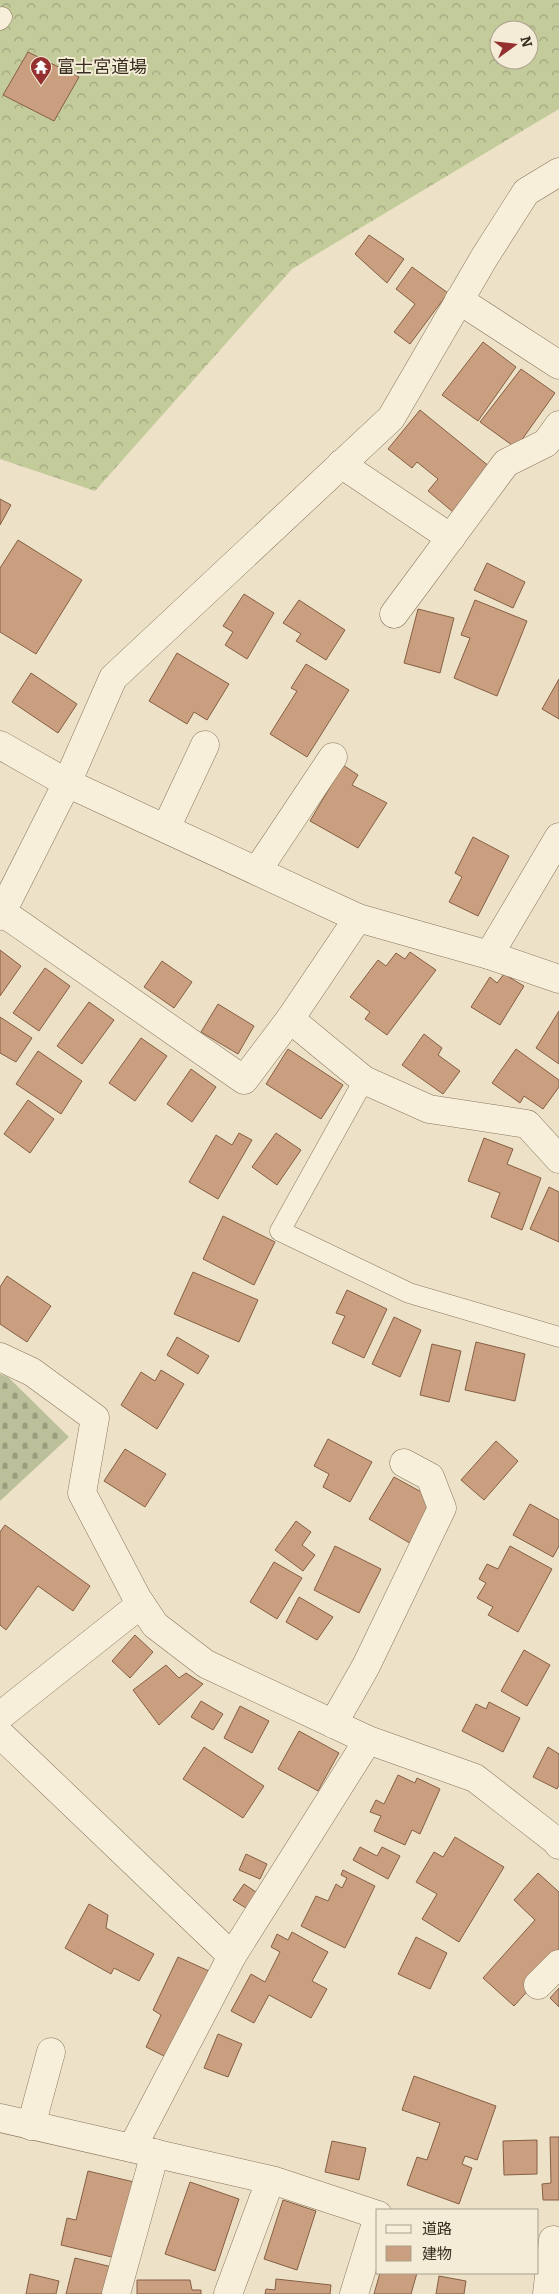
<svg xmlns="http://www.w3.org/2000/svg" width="559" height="2294" font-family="Bitter,'Noto Sans JP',serif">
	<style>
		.forest { fill: url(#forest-crowns); fill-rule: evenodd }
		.cemetery { fill: url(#cemetery-stones) }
		.building { fill: #c99f7f; stroke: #865f44 }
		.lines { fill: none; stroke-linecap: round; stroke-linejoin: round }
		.service-casing { stroke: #88755d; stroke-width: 21 }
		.minor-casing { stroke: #88755d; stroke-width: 29 }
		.service { stroke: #f8efda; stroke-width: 20 }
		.minor { stroke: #f8efda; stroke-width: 28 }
		.labels { text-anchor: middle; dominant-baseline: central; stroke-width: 4; stroke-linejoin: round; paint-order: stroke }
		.poi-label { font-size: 18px; fill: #392d20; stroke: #f4ecd6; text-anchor: start }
	</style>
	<defs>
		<pattern id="forest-crowns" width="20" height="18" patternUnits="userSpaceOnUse" patternTransform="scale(1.25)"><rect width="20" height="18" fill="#c4cb9b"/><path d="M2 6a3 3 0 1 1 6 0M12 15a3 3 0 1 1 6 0" fill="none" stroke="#a0a57e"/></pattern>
		<pattern id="cemetery-stones" width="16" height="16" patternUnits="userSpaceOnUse" patternTransform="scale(1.25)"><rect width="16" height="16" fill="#bbc09a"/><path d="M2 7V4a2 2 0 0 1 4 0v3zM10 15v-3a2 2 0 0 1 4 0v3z" fill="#999c7d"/></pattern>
	</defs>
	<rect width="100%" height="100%" fill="#ede2c7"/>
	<path class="forest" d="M 0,0 L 559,0 L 559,109 L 292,269 L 95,491 L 0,459 ZM 499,30 L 529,30 L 529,60 L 499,60 Z"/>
	<polygon class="cemetery" points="0,1374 8,1377 69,1437 0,1501"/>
	<g class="building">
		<polygon points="28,52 79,77 54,121 3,95"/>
		<polygon points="369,235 404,259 387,283 355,254"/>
		<polygon points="412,267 448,293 410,344 394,332 415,304 396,289"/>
		<polygon points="483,342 516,367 478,421 442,395"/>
		<polygon points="521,369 555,393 516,448 480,422"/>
		<polygon points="420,410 490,467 453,512 428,491 438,479 417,462 412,468 388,449"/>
		<polygon points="0,499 11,505 0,525"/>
		<polygon points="18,540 82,580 36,654 0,632 0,568"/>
		<polygon points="487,563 525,582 513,608 474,590"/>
		<polygon points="244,594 274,613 247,659 225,645 233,632 223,626"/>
		<polygon points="299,600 345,630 326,660 296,641 301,634 283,623"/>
		<polygon points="475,600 527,621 497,696 454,678 470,638 461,635"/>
		<polygon points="418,609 454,618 440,673 404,663"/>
		<polygon points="177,653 229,684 207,720 194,712 187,724 149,701"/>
		<polygon points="306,664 349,690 307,757 270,734 297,691 291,688"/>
		<polygon points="31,673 77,704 58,733 12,702"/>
		<polygon points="559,679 559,719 542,709"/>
		<polygon points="343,765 358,775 352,785 387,803 358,848 310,821"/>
		<polygon points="473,837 509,856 478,916 449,902 462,877 455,873"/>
		<polygon points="0,950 21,966 0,996"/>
		<polygon points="410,952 436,970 387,1035 365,1019 370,1012 350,997 378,960 386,966 396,953 405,959"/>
		<polygon points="162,961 192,982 174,1008 144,987"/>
		<polygon points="45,968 70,986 39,1031 13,1013"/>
		<polygon points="504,974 524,986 500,1025 471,1007 490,977 497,983"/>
		<polygon points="89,1002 114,1020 82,1064 57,1046"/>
		<polygon points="218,1004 254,1026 238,1054 201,1032"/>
		<polygon points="559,1011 559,1064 536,1048"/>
		<polygon points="0,1017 32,1038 16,1062 0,1053"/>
		<polygon points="424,1034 442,1048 438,1055 460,1071 443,1094 402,1065"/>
		<polygon points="141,1038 167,1056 135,1101 109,1083"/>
		<polygon points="288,1049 343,1085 321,1119 266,1084"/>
		<polygon points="516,1049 559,1080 559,1087 543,1109 524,1096 520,1103 492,1083"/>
		<polygon points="38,1051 82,1081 61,1114 16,1084"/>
		<polygon points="191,1069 216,1087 192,1122 167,1104"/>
		<polygon points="28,1100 54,1119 30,1153 4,1134"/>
		<polygon points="239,1133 252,1140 218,1199 189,1182 216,1135 232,1145"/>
		<polygon points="276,1133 301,1150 277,1185 252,1167"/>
		<polygon points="484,1138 513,1149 507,1164 541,1178 522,1230 491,1217 500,1193 468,1181"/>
		<polygon points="549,1187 559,1192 559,1242 530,1229"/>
		<polygon points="223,1216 275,1242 254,1285 203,1259"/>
		<polygon points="193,1272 258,1300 239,1342 174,1314"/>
		<polygon points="7,1276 51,1306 27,1342 0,1324 0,1287"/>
		<polygon points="347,1290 387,1309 364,1358 332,1343 345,1316 336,1313"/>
		<polygon points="394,1317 421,1330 400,1377 372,1364"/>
		<polygon points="177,1337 209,1356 198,1374 167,1355"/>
		<polygon points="476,1342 525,1354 515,1401 465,1390"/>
		<polygon points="432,1344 461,1351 449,1402 420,1395"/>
		<polygon points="161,1370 184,1384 157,1429 121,1405 141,1372 155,1381"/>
		<polygon points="328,1439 372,1462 350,1502 323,1487 329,1474 314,1466"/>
		<polygon points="496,1441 518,1461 484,1500 461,1480"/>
		<polygon points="125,1449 166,1474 145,1507 104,1481"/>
		<polygon points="394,1477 425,1494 431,1513 413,1545 369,1519"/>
		<polygon points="530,1504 559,1520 559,1546 553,1557 513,1535"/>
		<polygon points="296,1521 311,1532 302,1545 315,1555 303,1571 275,1550"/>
		<polygon points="5,1525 90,1586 73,1611 38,1586 6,1630 0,1625 0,1532"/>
		<polygon points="335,1546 381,1569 359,1613 314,1590"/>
		<polygon points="510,1546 552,1569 518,1632 488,1615 493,1607 477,1598 486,1583 479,1579 487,1564 498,1569"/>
		<polygon points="274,1562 302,1578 277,1619 250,1602"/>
		<polygon points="299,1597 333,1617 317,1640 286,1622"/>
		<polygon points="135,1635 153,1652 130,1678 112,1661"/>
		<polygon points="524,1650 550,1665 527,1706 501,1691"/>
		<polygon points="166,1665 179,1678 186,1673 203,1684 159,1725 133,1690"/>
		<polygon points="201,1701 223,1714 213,1730 191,1717"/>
		<polygon points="489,1702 520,1718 503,1752 462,1731 476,1704 486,1709"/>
		<polygon points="240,1706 269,1721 252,1753 224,1738"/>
		<polygon points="299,1731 339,1753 318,1791 278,1769"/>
		<polygon points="204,1747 264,1786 243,1818 183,1779"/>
		<polygon points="548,1747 559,1754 559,1785 557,1789 533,1777"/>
		<polygon points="398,1775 415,1783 417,1778 440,1789 420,1834 412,1830 405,1845 374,1831 381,1816 370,1812 376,1800 384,1804"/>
		<polygon points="455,1837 504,1867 459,1942 422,1919 437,1894 416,1882 434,1852 443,1857"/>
		<polygon points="360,1847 377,1856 382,1847 400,1856 388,1879 353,1860"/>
		<polygon points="246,1854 267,1864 260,1879 239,1870"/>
		<polygon points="343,1870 375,1886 345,1948 301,1926 316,1896 328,1901 336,1884 342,1888 347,1878 341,1875"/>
		<polygon points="538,1873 559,1892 559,1956 514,2006 483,1978 535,1920 514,1900"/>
		<polygon points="244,1884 259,1894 249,1910 233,1900"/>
		<polygon points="89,1904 108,1915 106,1928 154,1954 139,1981 114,1968 111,1974 65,1948"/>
		<polygon points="292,1932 328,1952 312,1981 327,1989 311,2018 269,1995 254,2023 231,2011 251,1974 265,1982 280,1952 271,1947 277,1934 288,1940"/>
		<polygon points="416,1937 447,1953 430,1989 398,1974"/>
		<polygon points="178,1957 209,1971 168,2058 146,2047 161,2015 153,2010"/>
		<polygon points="559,1988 559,2007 550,1998"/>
		<polygon points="218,2034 242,2044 228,2077 204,2068"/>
		<polygon points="414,2076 496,2106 477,2160 465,2156 462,2164 472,2168 459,2204 407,2185 417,2157 427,2160 440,2123 402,2110"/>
		<polygon points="550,2137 559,2137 559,2200 543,2200 542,2184 551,2183"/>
		<polygon points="537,2140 537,2174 504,2175 503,2141"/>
		<polygon points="332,2141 366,2148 359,2180 325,2172"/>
		<polygon points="88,2171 134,2182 116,2258 61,2245 67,2218 76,2220"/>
		<polygon points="190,2182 239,2199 215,2271 165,2254"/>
		<polygon points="283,2200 316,2211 297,2270 264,2259"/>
		<polygon points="75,2258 112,2267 104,2294 66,2294"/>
		<polygon points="380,2273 417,2273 411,2294 374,2294"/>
		<polygon points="30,2274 59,2281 56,2294 26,2294"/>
		<polygon points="439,2276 466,2281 464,2294 436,2294"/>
		<polygon points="276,2279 331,2285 330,2294 265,2294 266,2289 275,2290"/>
		<polygon points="137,2280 190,2280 192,2290 201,2290 201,2294 137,2294"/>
	</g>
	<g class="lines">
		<g class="service-casing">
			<g id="service">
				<polyline points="0,20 2,17"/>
				<polyline points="364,1080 280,1231 409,1293 559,1337"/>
			</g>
		</g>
		<g class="minor-casing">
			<g id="minor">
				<polyline points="459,300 559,365"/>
				<polyline points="341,464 451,538"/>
				<polyline points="394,614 506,463 546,443 559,425"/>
				<polyline points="0,745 67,783 358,918 489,955 559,979"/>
				<polyline points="166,828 205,745"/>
				<polyline points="257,871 333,757"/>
				<polyline points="2,912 244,1080 290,1019"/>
				<polyline points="0,916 67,783 113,678 391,418 484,258 526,192 559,172"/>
				<polyline points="358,918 290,1019 364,1080 429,1109 527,1124 559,1159"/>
				<polyline points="489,955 559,837"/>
				<polyline points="0,1357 32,1372 95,1418 82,1493 137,1598 155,1625 206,1664 368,1740 475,1778 556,1841 559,1845"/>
				<polyline points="0,1716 141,1604"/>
				<polyline points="333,1724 366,1666 442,1508 430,1477 404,1463"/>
				<polyline points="0,1734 232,1956 368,1740"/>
				<polyline points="538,1985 559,1964"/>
				<polyline points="0,2118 275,2181 378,2215"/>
				<polyline points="31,2126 51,2052"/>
				<polyline points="132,2148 232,1956"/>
				<polyline points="116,2294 155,2153"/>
				<polyline points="228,2294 270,2181"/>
				<polyline points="354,2294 378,2217"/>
				<polyline points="547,2294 553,2240"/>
			</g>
		</g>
		<use href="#service" class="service"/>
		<use href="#minor" class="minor"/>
	</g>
	<defs>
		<g id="temple-pin" transform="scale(1.125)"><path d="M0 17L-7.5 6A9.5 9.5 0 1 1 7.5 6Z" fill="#943130" stroke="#f4ecd6"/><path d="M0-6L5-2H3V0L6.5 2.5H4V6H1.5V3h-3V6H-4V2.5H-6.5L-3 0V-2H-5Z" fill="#fff"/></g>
	</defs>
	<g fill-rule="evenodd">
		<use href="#temple-pin" x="41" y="67"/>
	</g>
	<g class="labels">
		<g class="poi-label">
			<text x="57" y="67">富士宮道場</text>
		</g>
	</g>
	<rect x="376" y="2209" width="162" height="65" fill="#f4ecd6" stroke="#a9a08d"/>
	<rect x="386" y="2225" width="25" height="8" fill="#f8efda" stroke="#a9a08d"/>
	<text x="422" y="2234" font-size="15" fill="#392d20">道路</text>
	<rect x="386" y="2246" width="25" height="15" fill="#c99f7f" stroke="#a9a08d"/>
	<text x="422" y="2259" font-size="15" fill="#392d20">建物</text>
	<g transform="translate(514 45) rotate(75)"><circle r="24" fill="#f4ecd6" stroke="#a9a08d"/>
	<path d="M0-4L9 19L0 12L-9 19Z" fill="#943130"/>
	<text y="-8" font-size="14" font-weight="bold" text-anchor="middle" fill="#392d20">N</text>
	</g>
</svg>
